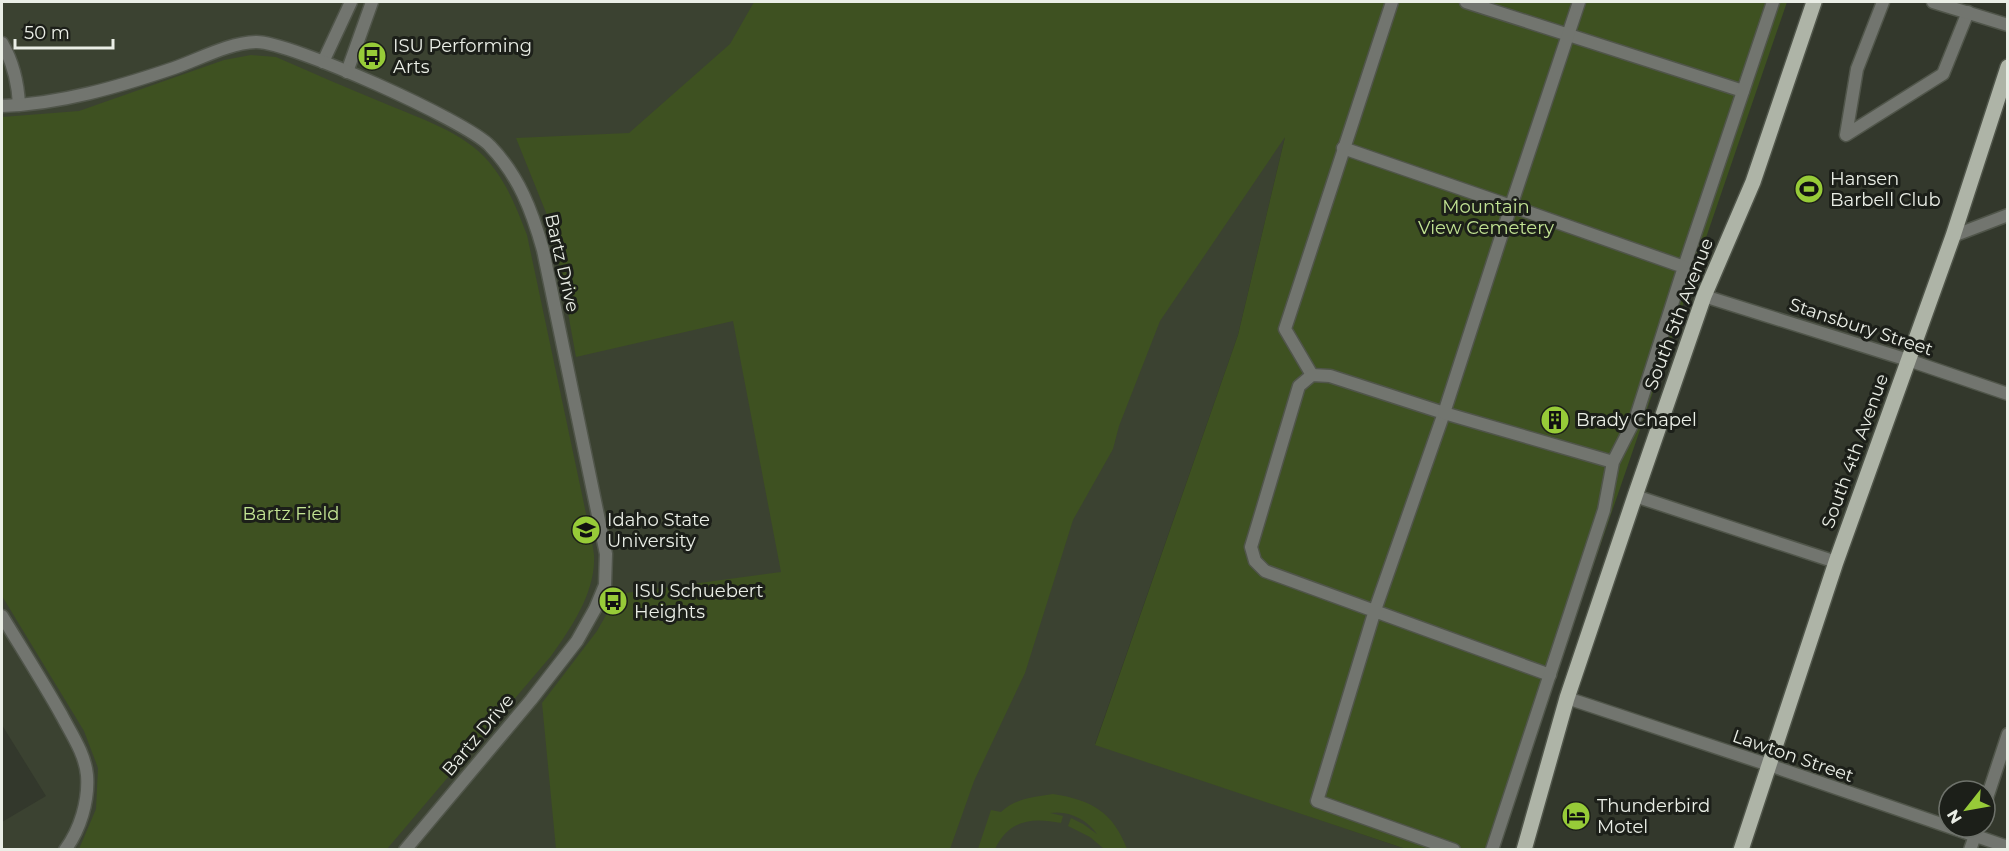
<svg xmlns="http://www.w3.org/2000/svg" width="2009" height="851" font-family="Montserrat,sans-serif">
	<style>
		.built { fill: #3b4231 }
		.green { fill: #3e5121 }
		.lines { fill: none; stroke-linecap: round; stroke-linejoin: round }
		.minor-casing { stroke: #50554a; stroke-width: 15 }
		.primary-casing { stroke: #50554a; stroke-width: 18 }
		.minor { stroke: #72756f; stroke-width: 12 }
		.primary { stroke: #aeb4a7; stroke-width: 15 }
		.labels { text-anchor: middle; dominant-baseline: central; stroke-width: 6; stroke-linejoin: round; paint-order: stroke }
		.poi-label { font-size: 18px; fill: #eaeee6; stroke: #1c1f19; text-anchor: start }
		.park-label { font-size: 18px; fill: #c2e493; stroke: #1c1f19 }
		.street-label { font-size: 18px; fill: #eaeee6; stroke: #1c1f19 }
	</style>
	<rect width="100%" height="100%" fill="#33382c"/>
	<polygon class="built" points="2,2 1317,2 1238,335 1095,744 1406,849 2,849 2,822 46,796 2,725"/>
	<g class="green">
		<polygon points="754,2 1787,2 1496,849 1406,849 1095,745 1238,335 1285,137 1160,321 1119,426 1113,449 1073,520 1025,673 974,781 950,849 556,849 542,703 597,631 618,594 781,572 733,321 576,357 553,230 516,138 629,133 730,44"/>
		<path d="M 251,55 L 276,57 C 313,73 349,89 386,104 C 421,119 464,132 489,162 C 507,183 517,209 527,235 L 588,523 C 590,533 593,545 594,555 C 596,592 571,628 551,656 L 387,849 L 79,849 L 96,809 L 98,768 L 84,731 L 2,596 L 2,117 L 79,111 L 224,60 Z"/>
		<path d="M 1053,794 C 1092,800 1113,812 1127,849 L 1104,849 L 1090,837 L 1068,826 L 1071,818 L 1083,824 L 1097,834 C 1087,819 1068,810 1050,813 L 1063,816 L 1061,823 C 1031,817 1009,820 995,849 L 978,849 L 991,810 L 1001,812 C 1016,798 1034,797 1053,794 Z"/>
	</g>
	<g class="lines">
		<g class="minor-casing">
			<g id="minor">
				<polyline points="1466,2 1743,91"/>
				<polyline points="1883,2 1857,69 1846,135 1943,74 1968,12"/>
				<polyline points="1933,2 2008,25"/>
				<path d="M 2,43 C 13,62 18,82 19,105"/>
				<polyline points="323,62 351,2"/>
				<polyline points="347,72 372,2"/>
				<path d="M 2,106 C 60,104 118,87 174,68 C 200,59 228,43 256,42 C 289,41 467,121 490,146 C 519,176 532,211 543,250 L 606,554 L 605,585 L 595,609 L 577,641 L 531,700 L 405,850"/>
				<polyline points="1343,148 1511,206 1579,2"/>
				<polyline points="1953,236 2008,215"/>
				<polyline points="1684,267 1773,2"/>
				<polyline points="1704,296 1908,360 2008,394"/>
				<polyline points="1312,375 1285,329 1392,2"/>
				<polyline points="1635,496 1836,562"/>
				<path d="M 2,616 C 22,649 43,682 62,716 C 72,735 85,754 87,775 C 89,801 80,830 65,850"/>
				<polyline points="1567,698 1769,765 2008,847"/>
				<polyline points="1985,804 2008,734"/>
				<polyline points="1454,850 1317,801 1375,610 1444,413 1330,376 1312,375 1299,386 1251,547 1255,561 1265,571 1550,675"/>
				<polyline points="1492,850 1604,510 1613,462 1636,417 1684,267 1511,206 1444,413 1613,462"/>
				<polyline points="1970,850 1978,827"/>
			</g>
		</g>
		<g class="primary-casing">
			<g id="primary">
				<polyline points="1524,850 1567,698 1635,496 1704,296 1753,182 1814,2"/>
				<polyline points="1741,850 1836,562 1953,236 2008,67"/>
			</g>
		</g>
		<use href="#minor" class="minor"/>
		<use href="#primary" class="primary"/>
	</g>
	<defs>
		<g id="bus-disc" transform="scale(1.5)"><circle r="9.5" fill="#97cb38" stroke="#1c1f19"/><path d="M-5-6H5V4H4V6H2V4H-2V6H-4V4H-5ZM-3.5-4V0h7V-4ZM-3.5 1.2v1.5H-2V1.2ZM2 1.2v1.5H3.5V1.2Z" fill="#111"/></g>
		<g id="stadium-disc" transform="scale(1.5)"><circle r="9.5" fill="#97cb38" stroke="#1c1f19"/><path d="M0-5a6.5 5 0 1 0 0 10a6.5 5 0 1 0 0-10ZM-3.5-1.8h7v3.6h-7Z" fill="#111"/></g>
		<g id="building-disc" transform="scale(1.5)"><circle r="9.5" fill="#97cb38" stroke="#1c1f19"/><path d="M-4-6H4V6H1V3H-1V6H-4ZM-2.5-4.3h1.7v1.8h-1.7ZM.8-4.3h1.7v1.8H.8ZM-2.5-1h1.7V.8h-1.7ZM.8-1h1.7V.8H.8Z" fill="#111"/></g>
		<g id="university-disc" transform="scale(1.5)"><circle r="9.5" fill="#97cb38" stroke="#1c1f19"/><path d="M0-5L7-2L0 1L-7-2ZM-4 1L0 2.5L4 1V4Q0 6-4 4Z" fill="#111"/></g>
		<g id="hotel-disc" transform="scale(1.5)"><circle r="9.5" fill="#97cb38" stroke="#1c1f19"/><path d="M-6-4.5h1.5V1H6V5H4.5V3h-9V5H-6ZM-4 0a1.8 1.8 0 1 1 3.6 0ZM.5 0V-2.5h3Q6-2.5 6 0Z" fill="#111"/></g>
	</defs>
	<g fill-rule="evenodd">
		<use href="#bus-disc" x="372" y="56"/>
		<use href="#stadium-disc" x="1809" y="189"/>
		<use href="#building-disc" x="1555" y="420"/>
		<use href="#university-disc" x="586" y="530"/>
		<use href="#bus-disc" x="613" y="601"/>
		<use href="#hotel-disc" x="1576" y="816"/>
	</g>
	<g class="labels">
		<g class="poi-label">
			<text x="393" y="46">ISU Performing<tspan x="393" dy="21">Arts</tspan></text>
			<text x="1830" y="179">Hansen<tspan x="1830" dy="21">Barbell Club</tspan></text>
			<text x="1576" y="420">Brady Chapel</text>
			<text x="607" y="520">Idaho State<tspan x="607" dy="21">University</tspan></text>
			<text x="634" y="591">ISU Schuebert<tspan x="634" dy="21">Heights</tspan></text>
			<text x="1597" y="806">Thunderbird<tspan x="1597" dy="21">Motel</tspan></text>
		</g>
		<g class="park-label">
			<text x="1486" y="207">Mountain<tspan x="1486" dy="21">View Cemetery</tspan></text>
			<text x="291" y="514">Bartz Field</text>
		</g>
		<g class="street-label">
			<text transform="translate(562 263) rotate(77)">Bartz Drive</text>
			<text transform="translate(1679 314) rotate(-69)">South 5th Avenue</text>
			<text transform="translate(1861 327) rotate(18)">Stansbury Street</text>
			<text transform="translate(1855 451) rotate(-70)">South 4th Avenue</text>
			<text transform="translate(478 735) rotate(-50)">Bartz Drive</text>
			<text transform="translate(1793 756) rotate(19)">Lawton Street</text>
		</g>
	</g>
	<rect width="2009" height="851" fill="none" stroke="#eaeee6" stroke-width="6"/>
	<g transform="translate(1967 809) rotate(239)"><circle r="28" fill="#1c1f19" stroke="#6e726b" stroke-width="1.5"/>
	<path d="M0-4.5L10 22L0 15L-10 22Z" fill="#97cb38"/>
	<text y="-9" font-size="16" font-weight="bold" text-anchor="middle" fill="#eaeee6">N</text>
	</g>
	<path d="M15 39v9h98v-9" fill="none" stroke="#eaeee6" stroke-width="3"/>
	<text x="24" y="39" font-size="18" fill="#eaeee6" stroke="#1c1f19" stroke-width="4.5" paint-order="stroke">50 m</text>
</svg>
